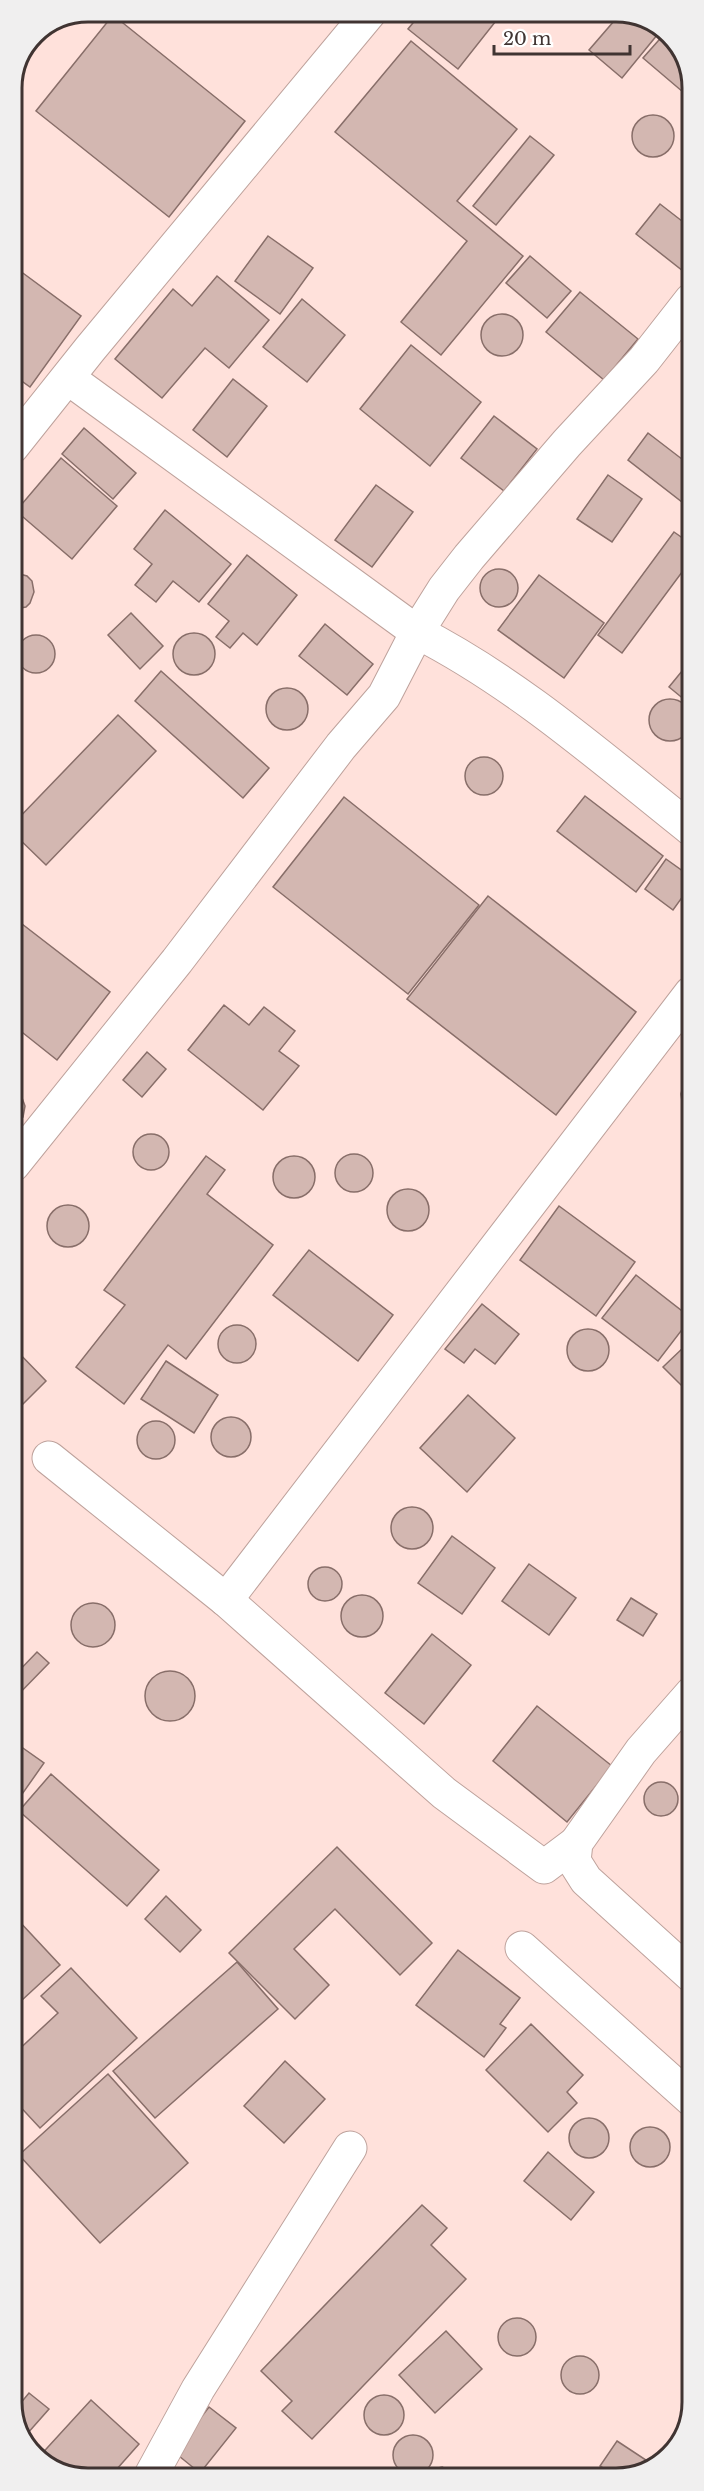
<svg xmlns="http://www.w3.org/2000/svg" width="704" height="2491" font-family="'Libre Baskerville',serif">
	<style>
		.building { fill: #d3b7b1; stroke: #886e69; stroke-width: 1.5 }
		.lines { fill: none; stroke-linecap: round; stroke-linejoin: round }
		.street-casing { stroke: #bea29c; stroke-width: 35 }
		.street { stroke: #fff; stroke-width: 33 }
		.rim { fill: none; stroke: #403432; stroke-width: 3 }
	</style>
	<rect width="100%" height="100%" fill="#ffe1db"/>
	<g class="building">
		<polygon points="422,12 503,12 458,69 408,29"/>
		<polygon points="621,13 662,29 622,78 589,50"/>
		<polygon points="113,15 245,121 169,217 36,111"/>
		<polygon points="666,32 690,73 690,98 643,58"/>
		<polygon points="411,41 517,129 457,201 523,256 441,355 401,322 467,241 335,132"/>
		<circle cx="653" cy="136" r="21"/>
		<polygon points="530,136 554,155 496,225 473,206"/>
		<polygon points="660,204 691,228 691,262 683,271 636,234"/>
		<polygon points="268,236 313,268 280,314 235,281"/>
		<polygon points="530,256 571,291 547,318 506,283"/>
		<polygon points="12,265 81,316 30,387 12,374"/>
		<polygon points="217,276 269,320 229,368 205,348 162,398 115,359 173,289 192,306"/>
		<polygon points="580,292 638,339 604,380 546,332"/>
		<polygon points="302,299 345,335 307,382 263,347"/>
		<circle cx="502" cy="335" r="21"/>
		<polygon points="411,345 481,402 430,466 360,409"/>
		<polygon points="233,379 267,406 227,457 193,430"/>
		<polygon points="494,416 537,449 504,491 461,458"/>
		<polygon points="84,428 136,473 113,499 62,454"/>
		<polygon points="648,433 691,466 691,509 628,460"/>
		<polygon points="61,458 117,506 72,559 16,511"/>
		<polygon points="608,475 642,499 612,542 577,519"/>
		<polygon points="376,485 413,512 372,567 335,540"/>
		<polygon points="165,510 231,564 199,602 173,581 156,602 135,585 152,564 134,549"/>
		<polygon points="674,532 691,544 691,560 622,653 598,635"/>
		<polygon points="247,555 297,595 257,645 243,633 230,648 216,637 229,621 208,604"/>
		<circle cx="499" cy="588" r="19"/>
		<polygon points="16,573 27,576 32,581 34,592 30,603 26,607 14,609 12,574"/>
		<polygon points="539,575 604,623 564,678 498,630"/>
		<polygon points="131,613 163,646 140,669 108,635"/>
		<polygon points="325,624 373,664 347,695 299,656"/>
		<circle cx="194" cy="654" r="21"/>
		<circle cx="36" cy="654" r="19"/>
		<polygon points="691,660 691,705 669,687"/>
		<polygon points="161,671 269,768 243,798 135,701"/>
		<circle cx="287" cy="709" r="21"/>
		<circle cx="670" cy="720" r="21"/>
		<polygon points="118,715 156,751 46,865 12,832 12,825"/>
		<circle cx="484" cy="776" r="19"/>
		<polygon points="585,796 663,856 636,892 557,831"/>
		<polygon points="344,797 479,905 408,994 273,887"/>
		<polygon points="666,859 691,877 691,885 673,910 645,889"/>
		<polygon points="488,896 636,1012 556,1115 407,999"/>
		<polygon points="13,917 110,992 57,1060 13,1025"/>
		<polygon points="224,1005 249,1025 264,1007 295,1031 279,1051 299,1066 263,1110 188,1050"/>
		<polygon points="147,1052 166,1069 142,1097 123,1080"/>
		<polygon points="691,1077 691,1113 682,1101 681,1094 683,1086"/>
		<polygon points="13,1089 21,1095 25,1106 23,1117 13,1125"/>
		<circle cx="151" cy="1152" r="18"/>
		<circle cx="354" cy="1173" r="19"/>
		<circle cx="294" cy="1177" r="21"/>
		<polygon points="206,1156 225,1170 207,1194 273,1245 186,1359 168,1345 124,1404 76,1367 125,1305 104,1290"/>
		<circle cx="408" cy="1210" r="21"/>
		<circle cx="68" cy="1226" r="21"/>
		<polygon points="559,1206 635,1262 596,1316 520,1260"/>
		<polygon points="309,1250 393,1315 358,1361 273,1295"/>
		<polygon points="636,1275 691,1318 658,1361 602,1318"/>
		<polygon points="482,1304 519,1334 495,1364 475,1349 464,1363 445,1349"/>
		<circle cx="237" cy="1344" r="19"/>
		<circle cx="588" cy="1350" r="21"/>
		<polygon points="686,1345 691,1351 691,1384 686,1390 663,1367"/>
		<polygon points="15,1349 46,1381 18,1409 13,1404 13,1351"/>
		<polygon points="166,1361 218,1395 194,1433 141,1399"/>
		<polygon points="468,1395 515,1438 467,1492 420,1448"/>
		<circle cx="231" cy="1437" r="20"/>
		<circle cx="156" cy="1440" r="19"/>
		<circle cx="412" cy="1528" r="21"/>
		<polygon points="452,1536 495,1568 462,1614 418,1583"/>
		<polygon points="529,1564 576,1598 549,1635 502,1601"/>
		<circle cx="325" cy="1584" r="17"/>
		<circle cx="362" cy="1616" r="21"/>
		<polygon points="631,1598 657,1614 643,1636 617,1620"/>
		<circle cx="93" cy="1625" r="22"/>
		<polygon points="432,1634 471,1665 424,1724 385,1693"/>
		<polygon points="37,1652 49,1663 13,1700 13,1677"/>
		<circle cx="170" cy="1696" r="25"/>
		<polygon points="537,1706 612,1766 567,1822 493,1761"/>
		<polygon points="13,1741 44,1763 13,1807"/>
		<polygon points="51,1774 159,1870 127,1906 19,1811"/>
		<circle cx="661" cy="1799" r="17"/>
		<polygon points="337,1847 432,1943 400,1975 335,1909 294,1949 329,1985 295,2019 229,1953"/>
		<polygon points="166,1896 201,1930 180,1952 145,1919"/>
		<polygon points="18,1920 60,1965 21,2001 13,1993 13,1924"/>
		<polygon points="458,1950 520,1998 500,2024 506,2028 484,2057 416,2005"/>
		<polygon points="237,1962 278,2009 155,2118 113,2071"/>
		<polygon points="71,1968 137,2038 40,2128 13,2099 13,2055 58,2013 41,1996"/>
		<polygon points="531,2024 583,2075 567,2092 577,2103 548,2132 486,2070"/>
		<polygon points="285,2061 325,2099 284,2143 244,2106"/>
		<polygon points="108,2074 188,2163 100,2243 19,2155"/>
		<circle cx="589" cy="2138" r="20"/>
		<circle cx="650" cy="2147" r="20"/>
		<polygon points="548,2152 594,2192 571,2220 524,2181"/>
		<polygon points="422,2205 447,2228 431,2245 466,2279 312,2439 282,2411 292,2401 261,2371"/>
		<circle cx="517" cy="2337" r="19"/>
		<polygon points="446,2331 482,2369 435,2413 399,2375"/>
		<circle cx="580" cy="2375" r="19"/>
		<polygon points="29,2393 49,2409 27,2434 19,2427 14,2418 14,2411"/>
		<circle cx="384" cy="2415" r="20"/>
		<polygon points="91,2400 139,2444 108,2479 83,2479 37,2459"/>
		<polygon points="209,2407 236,2428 200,2473 174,2452"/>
		<circle cx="413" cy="2455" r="20"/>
		<polygon points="617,2441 652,2464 631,2477 617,2477 600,2466"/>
		<polygon points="442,2467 454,2473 457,2478 422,2478 430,2470"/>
		<polygon points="185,2468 200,2479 176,2479"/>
		<polygon points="312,2472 325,2478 295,2478 299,2474"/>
	</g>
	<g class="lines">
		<g class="street-casing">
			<g id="street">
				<path d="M 68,378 L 417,632 C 517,683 603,759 691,829"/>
				<polyline points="12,447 90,349 370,12"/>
				<polyline points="13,1165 177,961 341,746 384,696 417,632 444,589 469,557 567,443 644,360 691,300"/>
				<polyline points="49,1458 226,1600 444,1793 544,1867 576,1843"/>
				<polyline points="226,1600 691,993"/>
				<polyline points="692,1693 641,1751 576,1843 574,1861 586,1880 692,1976"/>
				<polyline points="522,1948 692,2100"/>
				<polyline points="149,2479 198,2389 350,2148"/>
			</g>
		</g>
		<use href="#street" class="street"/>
	</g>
	<path d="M0 0H704V2491H0ZM88 22H616A66 66 0 0 1 682 88V2402A66 66 0 0 1 616 2468H88A66 66 0 0 1 22 2402V88A66 66 0 0 1 88 22Z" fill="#f0efef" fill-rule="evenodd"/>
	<path class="rim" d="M88 22H616A66 66 0 0 1 682 88V2402A66 66 0 0 1 616 2468H88A66 66 0 0 1 22 2402V88A66 66 0 0 1 88 22Z"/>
	<path d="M494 45v9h136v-9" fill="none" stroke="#403432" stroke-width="3"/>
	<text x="503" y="45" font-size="18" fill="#403432" stroke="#ffffff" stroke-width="4.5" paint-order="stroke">20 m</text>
</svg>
